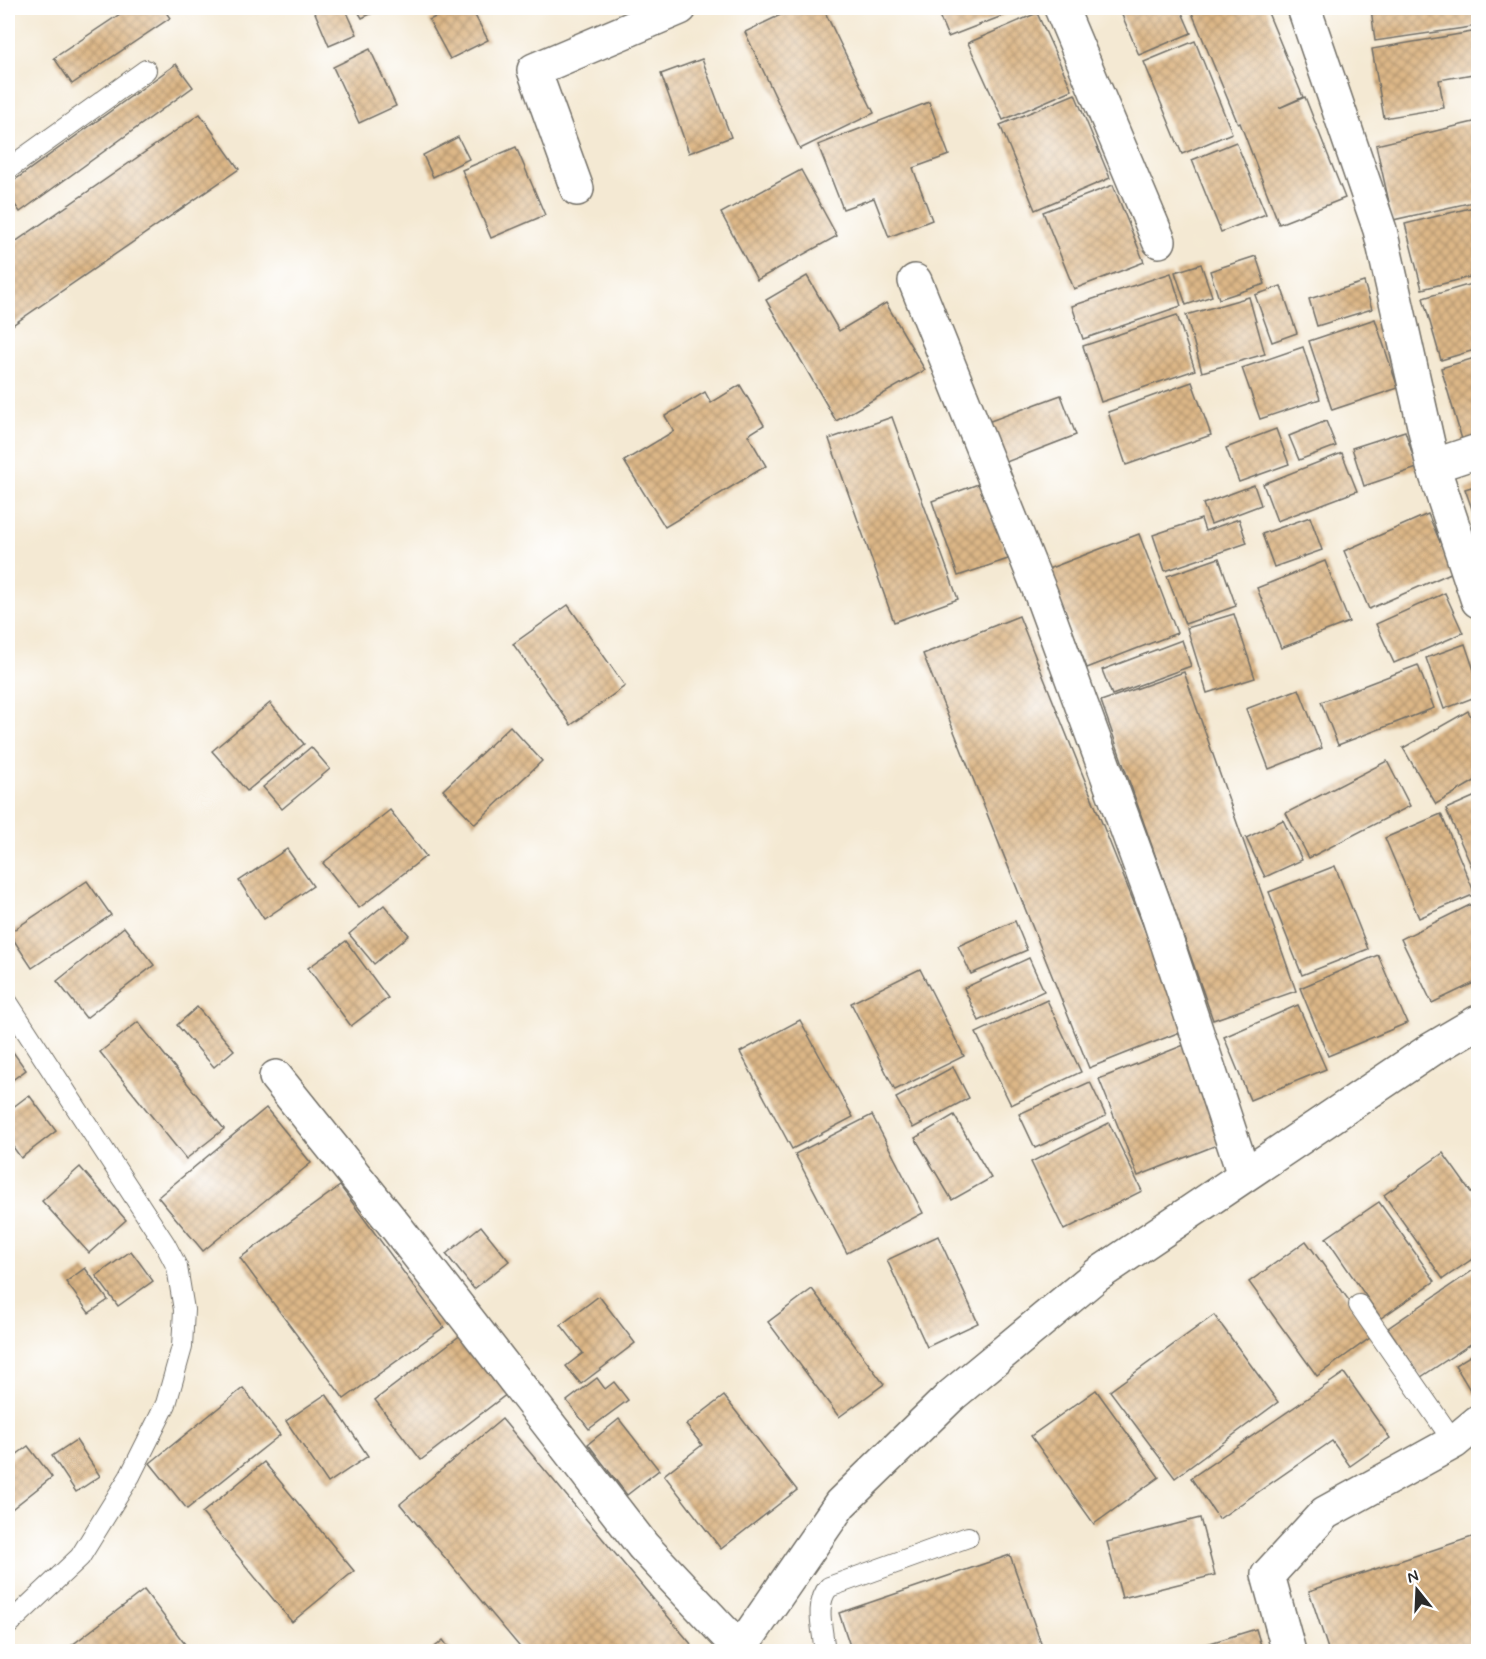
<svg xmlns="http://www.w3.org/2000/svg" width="1486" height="1659" font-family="Mynerve,sans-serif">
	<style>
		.building { fill: url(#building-cross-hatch) }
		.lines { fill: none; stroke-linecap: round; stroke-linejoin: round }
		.lane-casing { stroke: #716e66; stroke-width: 22 }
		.street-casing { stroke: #716e66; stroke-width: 36 }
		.lane { stroke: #fff; stroke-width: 20 }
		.street { stroke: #fff; stroke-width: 33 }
	</style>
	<defs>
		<pattern id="building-cross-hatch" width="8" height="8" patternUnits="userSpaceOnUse" patternTransform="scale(1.5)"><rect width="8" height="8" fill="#ddb787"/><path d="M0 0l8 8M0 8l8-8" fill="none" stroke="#b3956f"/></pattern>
	</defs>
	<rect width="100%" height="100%" fill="#fff"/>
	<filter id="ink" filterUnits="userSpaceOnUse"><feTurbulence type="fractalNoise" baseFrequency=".0167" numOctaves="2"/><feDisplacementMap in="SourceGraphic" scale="12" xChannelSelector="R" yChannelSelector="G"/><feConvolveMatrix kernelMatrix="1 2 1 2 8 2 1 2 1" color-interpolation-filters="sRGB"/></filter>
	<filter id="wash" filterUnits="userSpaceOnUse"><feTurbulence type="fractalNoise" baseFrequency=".008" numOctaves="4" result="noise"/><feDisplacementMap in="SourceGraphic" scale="24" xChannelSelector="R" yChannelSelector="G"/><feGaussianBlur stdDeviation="1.35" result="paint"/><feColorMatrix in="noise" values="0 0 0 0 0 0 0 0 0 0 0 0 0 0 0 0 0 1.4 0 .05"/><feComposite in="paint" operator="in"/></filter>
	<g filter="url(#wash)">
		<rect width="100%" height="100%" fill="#f4e9d3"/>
		<g id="blocks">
			<g class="building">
				<polygon points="129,8 163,8 170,18 72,84 54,58"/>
				<polygon points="313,8 345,8 357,34 329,46"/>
				<polygon points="356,8 383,8 362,18"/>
				<polygon points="454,8 471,8 488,40 450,59 429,20"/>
				<polygon points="795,8 823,8 874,113 800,149 745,32"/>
				<polygon points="936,8 1023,8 948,37"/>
				<polygon points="1119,8 1180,8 1191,33 1139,55"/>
				<polygon points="1190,8 1266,8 1303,97 1279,108 1305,97 1345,198 1279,224 1240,123 1238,124"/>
				<polygon points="1371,8 1478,8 1478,26 1375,41"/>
				<polygon points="1037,13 1072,90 1003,120 968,43"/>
				<polygon points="1478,31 1478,73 1439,80 1444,108 1384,118 1372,49"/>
				<polygon points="1195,41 1232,133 1182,154 1144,62"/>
				<polygon points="370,49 396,106 359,123 333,67"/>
				<polygon points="702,59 731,137 689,153 661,74"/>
				<polygon points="176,64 193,87 20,212 8,195 8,185"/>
				<polygon points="1075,94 1110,178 1035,210 1000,125"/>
				<polygon points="929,102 949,155 913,168 932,220 889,237 874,198 843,209 818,145"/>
				<polygon points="200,114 239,169 8,328 8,247"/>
				<polygon points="1478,121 1478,201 1393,220 1376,145"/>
				<polygon points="458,137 469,159 433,177 423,155"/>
				<polygon points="1236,142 1266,214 1221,232 1192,160"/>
				<polygon points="516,147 545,215 491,238 462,170"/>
				<polygon points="801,170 837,236 757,280 721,213"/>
				<polygon points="1113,185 1144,262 1074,289 1043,212"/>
				<polygon points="1478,206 1478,275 1422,289 1405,224"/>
				<polygon points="1256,256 1265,284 1219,299 1210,271"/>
				<polygon points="1201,264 1212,296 1186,305 1175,272"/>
				<polygon points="1171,273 1181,306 1083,339 1072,306"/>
				<polygon points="807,276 839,331 886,303 925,370 836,421 766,300"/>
				<polygon points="1364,282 1372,309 1317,326 1309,299"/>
				<polygon points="1478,282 1478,349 1441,360 1423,298"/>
				<polygon points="1281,286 1297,333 1272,342 1255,295"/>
				<polygon points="1249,297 1265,354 1202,372 1186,315"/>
				<polygon points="1177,315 1195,370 1101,402 1083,346"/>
				<polygon points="1375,319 1398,388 1332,410 1309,341"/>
				<polygon points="1303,347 1320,399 1260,419 1242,368"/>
				<polygon points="1478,357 1478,439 1463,443 1441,368"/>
				<polygon points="1192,382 1211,435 1126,465 1108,412"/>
				<polygon points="740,385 764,425 748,435 766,466 665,527 624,461 674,431 665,416 705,392 711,403"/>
				<polygon points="1061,395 1076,435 1001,464 985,423"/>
				<polygon points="892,417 958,599 894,622 829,439"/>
				<polygon points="1326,421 1336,446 1299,460 1289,436"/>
				<polygon points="1276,429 1289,464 1239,482 1226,448"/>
				<polygon points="1405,431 1417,468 1364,486 1352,448"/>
				<polygon points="1342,453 1357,491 1277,521 1263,484"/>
				<polygon points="981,483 1008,559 958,576 932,501"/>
				<polygon points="1254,485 1261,505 1211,524 1203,504"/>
				<polygon points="1478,485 1478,526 1465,489"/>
				<polygon points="1428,514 1453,572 1369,609 1344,551"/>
				<polygon points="1310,517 1322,550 1274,567 1262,534"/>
				<polygon points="1201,519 1205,531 1239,519 1247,543 1165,571 1153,535"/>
				<polygon points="1139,534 1177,633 1087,668 1048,569"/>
				<polygon points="1219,558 1236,606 1185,624 1167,576"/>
				<polygon points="1325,561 1349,622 1281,648 1257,588"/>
				<polygon points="1445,593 1463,633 1394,663 1376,624"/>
				<polygon points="568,605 625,686 571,725 513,644"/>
				<polygon points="1234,614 1255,678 1207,693 1187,628"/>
				<polygon points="1019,616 1185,1030 1089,1068 923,654"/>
				<polygon points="1182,640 1191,666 1112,695 1102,670"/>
				<polygon points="1465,644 1478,682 1478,696 1444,709 1426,658"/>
				<polygon points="1418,665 1434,708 1338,745 1321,702"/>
				<polygon points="1184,672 1296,991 1213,1020 1101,701"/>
				<polygon points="1299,689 1322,748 1269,769 1246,709"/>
				<polygon points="270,703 304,744 247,791 212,751"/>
				<polygon points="1468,711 1478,729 1478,779 1436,804 1403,748"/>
				<polygon points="510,726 542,761 475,824 443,790"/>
				<polygon points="311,747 330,769 282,809 263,787"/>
				<polygon points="1387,761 1410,806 1309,858 1286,813"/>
				<polygon points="1478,795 1478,881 1446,809"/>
				<polygon points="390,810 426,856 359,908 323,863"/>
				<polygon points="1441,814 1475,894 1419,918 1385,838"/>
				<polygon points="1283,820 1302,860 1265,877 1246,838"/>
				<polygon points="287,849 313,886 264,919 239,881"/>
				<polygon points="1335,866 1368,949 1302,975 1269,892"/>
				<polygon points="87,881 111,915 32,968 9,933"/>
				<polygon points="1478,901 1478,981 1432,1003 1401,939"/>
				<polygon points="384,905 409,935 374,964 349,934"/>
				<polygon points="1015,921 1027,950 971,974 958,946"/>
				<polygon points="124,927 154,965 86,1018 57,981"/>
				<polygon points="346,941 388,998 351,1026 308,968"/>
				<polygon points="1378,955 1407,1023 1328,1056 1300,988"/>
				<polygon points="1029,958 1044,991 979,1021 964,988"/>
				<polygon points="920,969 964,1056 895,1090 851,1003"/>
				<polygon points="1047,1000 1081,1072 1011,1105 976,1033"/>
				<polygon points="1298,1005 1326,1069 1250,1100 1224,1037"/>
				<polygon points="197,1007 234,1050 214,1067 177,1025"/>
				<polygon points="800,1020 853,1117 792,1149 740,1052"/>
				<polygon points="138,1022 224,1129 186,1159 100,1052"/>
				<polygon points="1189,1043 1227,1141 1138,1176 1099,1079"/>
				<polygon points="8,1045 26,1070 8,1083"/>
				<polygon points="953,1067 969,1098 913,1128 896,1098"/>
				<polygon points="1090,1082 1106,1116 1035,1148 1019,1114"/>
				<polygon points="29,1095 56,1131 21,1158 8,1140 8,1111"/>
				<polygon points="266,1108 311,1163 203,1251 158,1197"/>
				<polygon points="872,1115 923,1213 847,1253 795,1154"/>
				<polygon points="954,1115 991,1178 952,1200 915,1138"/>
				<polygon points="1109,1123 1142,1191 1064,1230 1031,1162"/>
				<polygon points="1443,1153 1478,1202 1478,1255 1443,1279 1384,1195"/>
				<polygon points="80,1167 126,1220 89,1253 42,1201"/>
				<polygon points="340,1186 444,1327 344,1399 240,1258"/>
				<polygon points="1379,1202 1435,1281 1381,1318 1326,1238"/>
				<polygon points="481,1226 509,1261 474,1289 446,1254"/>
				<polygon points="938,1236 978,1323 927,1347 887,1260"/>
				<polygon points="1306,1241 1374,1335 1317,1376 1249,1282"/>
				<polygon points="131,1251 153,1281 118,1306 96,1276"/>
				<polygon points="1478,1267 1478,1339 1421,1377 1388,1328"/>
				<polygon points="85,1268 108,1300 89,1313 66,1282"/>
				<polygon points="812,1289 884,1384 839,1417 768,1322"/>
				<polygon points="599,1296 635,1343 581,1384 566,1366 583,1353 561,1325"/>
				<polygon points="1214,1315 1278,1402 1175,1478 1110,1391"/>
				<polygon points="466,1331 512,1390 421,1460 375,1400"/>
				<polygon points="1478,1351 1478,1392 1473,1395 1455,1365"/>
				<polygon points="1344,1373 1390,1438 1350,1466 1332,1441 1219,1519 1191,1478"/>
				<polygon points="597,1378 605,1389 614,1382 628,1400 589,1429 567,1401"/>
				<polygon points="243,1388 280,1435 187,1509 150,1463"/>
				<polygon points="1096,1390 1159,1477 1094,1524 1031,1436"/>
				<polygon points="326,1394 368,1456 328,1483 286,1421"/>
				<polygon points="724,1396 797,1490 721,1549 664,1475 702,1445 686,1425"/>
				<polygon points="502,1419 691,1644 682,1652 524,1652 400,1504"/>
				<polygon points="619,1419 659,1470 627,1495 588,1444"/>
				<polygon points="76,1440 100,1476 76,1492 52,1456"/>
				<polygon points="28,1446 52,1477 8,1512 8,1461"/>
				<polygon points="264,1462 354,1571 292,1622 202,1513"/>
				<polygon points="1200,1518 1215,1575 1122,1598 1107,1542"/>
				<polygon points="1478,1535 1478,1652 1329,1652 1309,1591"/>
				<polygon points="1010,1555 1044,1652 852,1652 839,1613"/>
				<polygon points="144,1590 191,1652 63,1652"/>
				<polygon points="1256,1629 1263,1652 1184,1652 1184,1651"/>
				<polygon points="443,1640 452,1652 429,1652"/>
			</g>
		</g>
	</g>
	<g filter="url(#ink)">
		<use href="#blocks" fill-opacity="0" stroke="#716e66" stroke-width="1.5"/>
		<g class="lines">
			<g class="lane-casing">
				<g id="lane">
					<polyline points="8,169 146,70"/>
					<polyline points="8,1003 165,1244 177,1267 184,1310 182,1347 166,1404 130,1476 80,1557 8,1625"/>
					<polyline points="1359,1305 1454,1442"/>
					<path d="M 825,1652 C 823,1631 814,1603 829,1587 L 968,1537"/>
				</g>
			</g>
			<g class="street-casing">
				<g id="street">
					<polyline points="1061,8 1159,241"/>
					<polyline points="1304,8 1380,230 1433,466 1478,601"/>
					<polyline points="577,189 534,70 680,8"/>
					<polyline points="915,281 1041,594 1156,909 1244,1175"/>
					<polyline points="1433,466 1478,451"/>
					<polyline points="276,1077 397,1228 643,1546 739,1648"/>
					<polyline points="738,1652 840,1504 952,1395 1097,1275 1432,1049 1478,1022"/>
					<polyline points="1289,1652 1268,1575 1325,1513 1454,1442 1478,1422"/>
				</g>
			</g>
			<use href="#lane" class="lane"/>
			<use href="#street" class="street"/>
		</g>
	</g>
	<rect width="1486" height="1659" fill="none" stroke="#fff" stroke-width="30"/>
	<g transform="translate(1417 1590) rotate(342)" stroke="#ffffff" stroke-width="4.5" paint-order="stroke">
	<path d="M0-4.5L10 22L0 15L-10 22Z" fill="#2b2b2b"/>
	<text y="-9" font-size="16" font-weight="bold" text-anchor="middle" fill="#2b2b2b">N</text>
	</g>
</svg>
